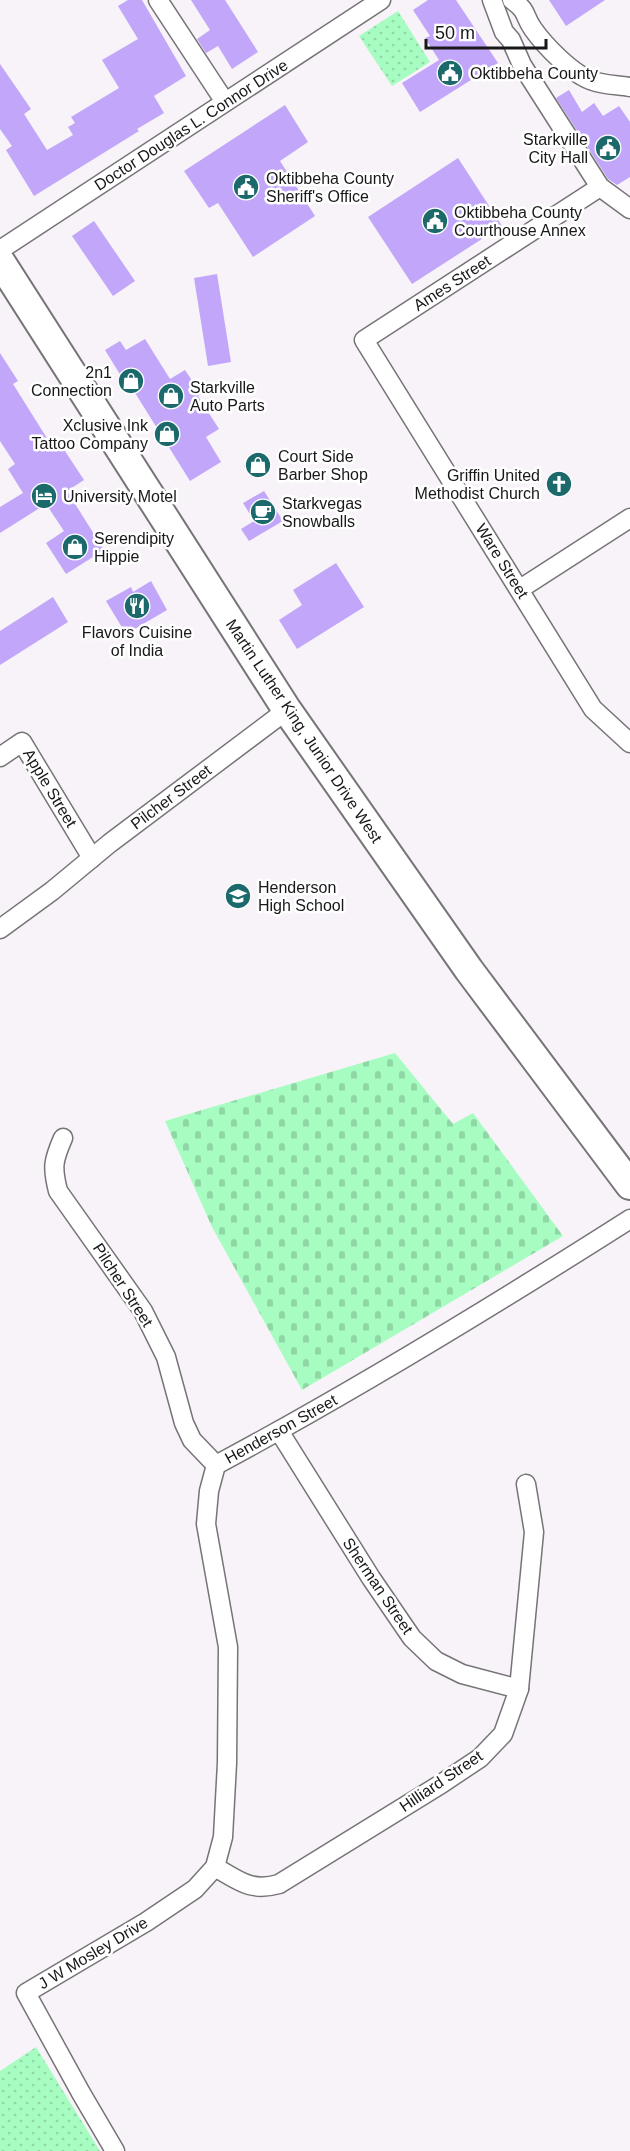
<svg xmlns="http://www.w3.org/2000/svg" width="630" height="2151" font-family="Helvetica,sans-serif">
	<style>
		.cemetery { fill: url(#cemetery-stones) }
		.park { fill: url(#park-dots) }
		.building { fill: #c1a6fa }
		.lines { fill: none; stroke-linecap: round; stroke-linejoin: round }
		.minor-casing { stroke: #777478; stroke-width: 21 }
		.primary-casing { stroke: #777478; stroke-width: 32 }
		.minor { stroke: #fff; stroke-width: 18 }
		.primary { stroke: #fff; stroke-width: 28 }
		.labels { text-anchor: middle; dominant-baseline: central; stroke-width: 5; stroke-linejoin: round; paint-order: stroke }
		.poi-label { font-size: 16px; fill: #181719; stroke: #fff; text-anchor: start }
		.street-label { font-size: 16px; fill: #181719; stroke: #fff }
	</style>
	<defs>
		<pattern id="cemetery-stones" width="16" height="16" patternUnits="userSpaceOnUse" patternTransform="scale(1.5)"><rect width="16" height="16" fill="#a7fdc1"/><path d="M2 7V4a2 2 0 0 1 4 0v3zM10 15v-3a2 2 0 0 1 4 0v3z" fill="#8fd8a5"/></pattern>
		<pattern id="park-dots" width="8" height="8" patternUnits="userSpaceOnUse" patternTransform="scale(1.5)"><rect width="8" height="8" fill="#a7fdc1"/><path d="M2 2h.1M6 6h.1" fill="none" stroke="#8fd8a5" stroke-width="1.8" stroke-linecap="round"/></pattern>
	</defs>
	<rect width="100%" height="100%" fill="#f7f3f8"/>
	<polygon class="cemetery" points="395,1053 453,1124 473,1113 563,1236 302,1390 212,1227 165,1121"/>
	<g class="park">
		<polygon points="398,11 430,62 392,86 359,36"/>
		<polygon points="36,2047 100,2151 0,2151 0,2071"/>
	</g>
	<g class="building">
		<polygon points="128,0 142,0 186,76 154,96 164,113 137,129 139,131 34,196 6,150 12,146 0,129 0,64 31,109 24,114 47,150 73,135 68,127 75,123 71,117 119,88 102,60 138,39 118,6"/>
		<polygon points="191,0 225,0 258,52 232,69 218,46 206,53 197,39 210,30"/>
		<polygon points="428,0 456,0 498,63 420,112 402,83 439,60 425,38 430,36 413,10"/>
		<polygon points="549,0 605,0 566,26"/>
		<polygon points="569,90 582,112 594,103 603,116 619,106 630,122 630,177 617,185 608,179 556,98"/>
		<polygon points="285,105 308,142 280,161 315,216 253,257 218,203 209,208 184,171"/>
		<polygon points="458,158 502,226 412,284 368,217"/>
		<polygon points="94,221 135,281 113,296 72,236"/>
		<polygon points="217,274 231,362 208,366 194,278"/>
		<polygon points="145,339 170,379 185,370 201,394 198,396 219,429 206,437 221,462 190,481 132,388 129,389 105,350 120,341 126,350"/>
		<polygon points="0,353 18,381 13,384 50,443 57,439 84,480 67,491 104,550 66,574 46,543 64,531 46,504 0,533 0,507 23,493 8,469 15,464 0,441"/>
		<polygon points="264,453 271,464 251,477 244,466"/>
		<polygon points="264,491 283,521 249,541 241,529 254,521 243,503"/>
		<polygon points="336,563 364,607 297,649 279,620 302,605 293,590"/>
		<polygon points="151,581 167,610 126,634 106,601 131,587 133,592"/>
		<polygon points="53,597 68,622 0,665 0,631"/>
	</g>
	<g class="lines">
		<g class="minor-casing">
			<g id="minor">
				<polyline points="158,0 225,102"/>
				<polyline points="492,0 504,32 511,40 522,65 600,187 630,209"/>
				<path d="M 512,0 C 529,12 523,15 533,29 C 545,46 573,75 593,81 C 604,85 618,85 630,87"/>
				<polyline points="600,187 364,340 593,709 630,743"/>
				<polyline points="0,250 381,0"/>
				<polyline points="520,589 630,518"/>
				<polyline points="0,757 22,742 92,858"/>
				<polyline points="0,929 52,891 110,843 287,710"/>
				<path d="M 63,1138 C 53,1161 52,1167 58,1191 L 143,1311 L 166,1357 L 184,1423 L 192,1440 L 216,1465"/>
				<polyline points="279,1431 371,1578 412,1638 436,1661 462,1674 519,1689"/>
				<path d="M 215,1867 C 239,1881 251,1892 279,1884 L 441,1784 L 480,1758 L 503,1734 L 519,1689 L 534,1532 L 526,1484"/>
				<path d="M 115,2151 L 81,2093 L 26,1993 L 146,1922 L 195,1889 L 215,1867 L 223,1837 L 227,1763 L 228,1647 L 206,1524 L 209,1491 L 216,1465 C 358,1389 495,1305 630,1219"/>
			</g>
		</g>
		<g class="primary-casing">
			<polyline id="primary" points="0,261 287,710 469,970 630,1185"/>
		</g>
		<use href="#minor" class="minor"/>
		<use href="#primary" class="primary"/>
	</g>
	<defs>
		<g id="civic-disc" transform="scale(1.35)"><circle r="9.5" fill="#1c696c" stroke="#fff"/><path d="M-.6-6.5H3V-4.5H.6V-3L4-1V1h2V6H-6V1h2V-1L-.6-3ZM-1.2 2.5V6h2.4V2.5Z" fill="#fff"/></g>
		<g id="shop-disc" transform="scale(1.35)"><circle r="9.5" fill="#1c696c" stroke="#fff"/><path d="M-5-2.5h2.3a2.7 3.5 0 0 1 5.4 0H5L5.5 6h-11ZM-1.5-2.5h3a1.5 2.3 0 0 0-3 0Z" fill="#fff"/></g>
		<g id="church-disc" transform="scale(1.35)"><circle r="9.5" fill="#1c696c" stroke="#fff"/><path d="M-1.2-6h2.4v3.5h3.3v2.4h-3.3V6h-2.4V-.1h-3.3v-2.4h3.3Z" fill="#fff"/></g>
		<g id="hotel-disc" transform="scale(1.35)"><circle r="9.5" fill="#1c696c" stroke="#fff"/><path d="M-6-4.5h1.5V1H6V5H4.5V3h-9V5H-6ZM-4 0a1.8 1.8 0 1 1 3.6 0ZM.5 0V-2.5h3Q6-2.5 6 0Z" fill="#fff"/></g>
		<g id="cafe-disc" transform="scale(1.35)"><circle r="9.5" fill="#1c696c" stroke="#fff"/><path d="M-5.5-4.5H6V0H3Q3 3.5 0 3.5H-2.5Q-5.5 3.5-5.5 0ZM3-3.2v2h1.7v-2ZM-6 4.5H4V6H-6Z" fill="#fff"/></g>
		<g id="restaurant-disc" transform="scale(1.35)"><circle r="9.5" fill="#1c696c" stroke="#fff"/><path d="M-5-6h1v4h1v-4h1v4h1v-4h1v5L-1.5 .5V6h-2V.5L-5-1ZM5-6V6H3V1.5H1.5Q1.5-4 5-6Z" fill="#fff"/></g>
		<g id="school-disc" transform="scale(1.35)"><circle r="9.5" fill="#1c696c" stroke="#fff"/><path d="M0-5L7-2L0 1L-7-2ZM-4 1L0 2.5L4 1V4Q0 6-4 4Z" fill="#fff"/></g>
	</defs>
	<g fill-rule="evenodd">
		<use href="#civic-disc" x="450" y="73"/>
		<use href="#civic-disc" x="608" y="148"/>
		<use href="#civic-disc" x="246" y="187"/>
		<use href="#civic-disc" x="435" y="221"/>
		<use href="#shop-disc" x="131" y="381"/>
		<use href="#shop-disc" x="171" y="396"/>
		<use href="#shop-disc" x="167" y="434"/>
		<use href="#shop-disc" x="258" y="465"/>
		<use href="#church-disc" x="559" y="484"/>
		<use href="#hotel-disc" x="44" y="496"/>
		<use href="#cafe-disc" x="263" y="512"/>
		<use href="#shop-disc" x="75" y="547"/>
		<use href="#restaurant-disc" x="137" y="606"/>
		<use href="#school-disc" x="238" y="896"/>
	</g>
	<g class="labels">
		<g class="poi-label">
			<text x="470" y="73">Oktibbeha County</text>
			<text x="588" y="139" text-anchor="end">Starkville<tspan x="588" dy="18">City Hall</tspan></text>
			<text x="266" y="178">Oktibbeha County<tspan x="266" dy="18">Sheriff's Office</tspan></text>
			<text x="454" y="212">Oktibbeha County<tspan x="454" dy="18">Courthouse Annex</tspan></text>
			<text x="112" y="372" text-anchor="end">2n1<tspan x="112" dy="18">Connection</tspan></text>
			<text x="190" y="387">Starkville<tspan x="190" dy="18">Auto Parts</tspan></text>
			<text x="148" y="425" text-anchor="end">Xclusive Ink<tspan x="148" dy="18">Tattoo Company</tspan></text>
			<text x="278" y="456">Court Side<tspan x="278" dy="18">Barber Shop</tspan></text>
			<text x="540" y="475" text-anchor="end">Griffin United<tspan x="540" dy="18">Methodist Church</tspan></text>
			<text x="63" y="496">University Motel</text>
			<text x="282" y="503">Starkvegas<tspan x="282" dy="18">Snowballs</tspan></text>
			<text x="94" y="538">Serendipity<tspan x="94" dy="18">Hippie</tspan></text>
			<text x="137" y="632" text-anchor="middle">Flavors Cuisine<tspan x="137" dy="18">of India</tspan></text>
			<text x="258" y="887">Henderson<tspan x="258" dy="18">High School</tspan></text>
		</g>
		<g class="street-label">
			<text transform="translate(191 125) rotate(-33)">Doctor Douglas L. Connor Drive</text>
			<text transform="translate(452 283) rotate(-33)">Ames Street</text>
			<text transform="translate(502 561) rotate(58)">Ware Street</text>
			<text transform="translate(304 731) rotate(56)">Martin Luther King, Junior Drive West</text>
			<text transform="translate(50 788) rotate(59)">Apple Street</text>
			<text transform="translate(171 797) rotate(-37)">Pilcher Street</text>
			<text transform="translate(123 1285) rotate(57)">Pilcher Street</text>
			<text transform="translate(281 1429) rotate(-29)">Henderson Street</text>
			<text transform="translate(378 1586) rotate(56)">Sherman Street</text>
			<text transform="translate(441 1781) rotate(-34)">Hilliard Street</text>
			<text transform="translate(93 1953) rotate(-31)">J W Mosley Drive</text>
		</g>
	</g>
	<path d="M426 39v9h120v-9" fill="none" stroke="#181719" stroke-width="3"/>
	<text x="435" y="39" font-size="18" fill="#181719" stroke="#ffffff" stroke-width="4.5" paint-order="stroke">50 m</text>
</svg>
